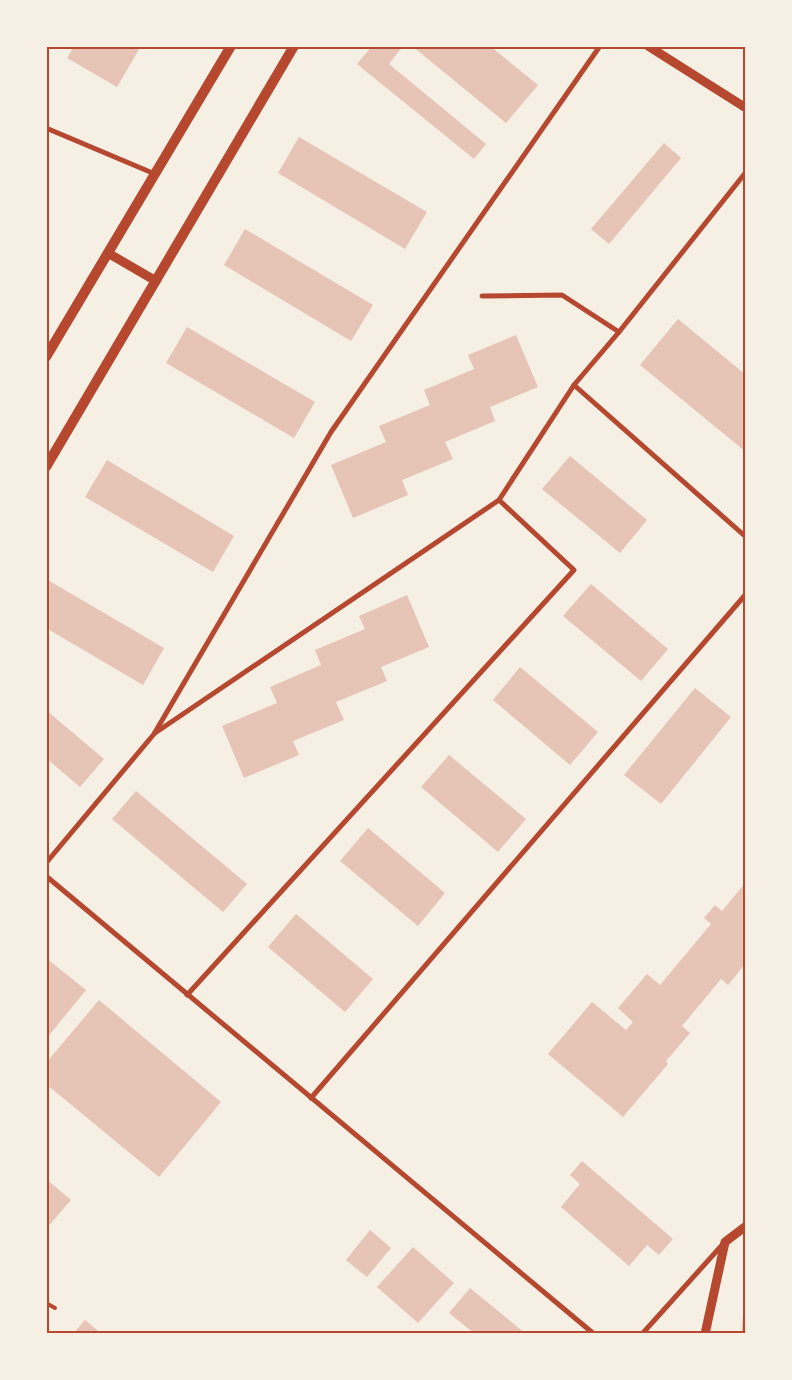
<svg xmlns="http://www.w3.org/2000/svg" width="792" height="1380" font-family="Bitter,serif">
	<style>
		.building { fill: #e6c5b7 }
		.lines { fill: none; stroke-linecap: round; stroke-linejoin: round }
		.service { stroke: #b5482f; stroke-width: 4 }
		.minor { stroke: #b5482f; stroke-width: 5 }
		.tertiary { stroke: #b5482f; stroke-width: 9 }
		.secondary { stroke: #b5482f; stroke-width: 10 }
		.neatline { fill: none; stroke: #b5482f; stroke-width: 2 }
	</style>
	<rect width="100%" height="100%" fill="#f6efe4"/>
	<g class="building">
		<polygon points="74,46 141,46 117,87 67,58"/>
		<polygon points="372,46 403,46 389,64 486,144 474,159 357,64"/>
		<polygon points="412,46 490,46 538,85 506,123"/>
		<polygon points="299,137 427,212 405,249 278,173"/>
		<polygon points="664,143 681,158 609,244 591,229"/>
		<polygon points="245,229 373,305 351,341 224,265"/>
		<polygon points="678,319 746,375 746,452 640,365"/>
		<polygon points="187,327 315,402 294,438 166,363"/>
		<polygon points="516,335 538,387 490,407 495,421 445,442 453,459 402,480 408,495 353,518 331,465 386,442 379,426 430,405 424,390 474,369 468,355"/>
		<polygon points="570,456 647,520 620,553 542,489"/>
		<polygon points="107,460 234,536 213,572 85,497"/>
		<polygon points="46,579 164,648 143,685 46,628"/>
		<polygon points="591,584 668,649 641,681 563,616"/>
		<polygon points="407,595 429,647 381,667 387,681 336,702 344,720 293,741 299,755 244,778 222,726 277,703 270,687 321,665 315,650 365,629 359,616"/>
		<polygon points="520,667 598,732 570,765 493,700"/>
		<polygon points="695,688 731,717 661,804 624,775"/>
		<polygon points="46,710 104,759 80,787 46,758"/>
		<polygon points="449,755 526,819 498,852 421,787"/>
		<polygon points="136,791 247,884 223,912 112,819"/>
		<polygon points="368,828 445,893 418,926 340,861"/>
		<polygon points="746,882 746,963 728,985 721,979 682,1026 690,1033 666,1061 668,1064 623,1117 548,1054 592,1002 626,1030 633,1022 618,1008 647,974 660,985 711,924 704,918 715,905 722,911"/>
		<polygon points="296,914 373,979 345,1012 268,947"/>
		<polygon points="46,958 86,990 46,1039"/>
		<polygon points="99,1000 221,1102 159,1177 46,1084 46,1063"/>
		<polygon points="582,1161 673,1239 659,1255 647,1245 629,1266 561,1207 580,1184 570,1175"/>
		<polygon points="46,1179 71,1200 46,1229"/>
		<polygon points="370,1230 391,1248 367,1277 346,1260"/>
		<polygon points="413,1247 454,1283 418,1323 377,1287"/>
		<polygon points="470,1288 526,1334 475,1334 449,1313"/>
		<polygon points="744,1304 746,1334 741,1334"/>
		<polygon points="85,1320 102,1334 73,1334"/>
	</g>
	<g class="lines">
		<polyline class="service" points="46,1303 55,1308"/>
		<g class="minor">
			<polyline points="46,128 155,174"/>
			<polyline points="482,296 562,295 619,332"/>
			<polyline points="574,385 746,537"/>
			<polyline points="155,733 499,500 574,385 619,332 746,172"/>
			<polyline points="46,863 154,734 331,432 600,46"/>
			<polyline points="46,876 594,1334"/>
			<polyline points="187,995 574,570 499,500"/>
			<polyline points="311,1098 746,594"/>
			<polyline points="642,1334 723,1244"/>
		</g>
		<g class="tertiary">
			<polyline points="648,46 746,108"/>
			<polyline points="108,253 156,281"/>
			<polyline points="705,1334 725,1242 746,1226"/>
		</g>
		<g class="secondary">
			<polyline points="46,357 231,46"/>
			<polyline points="46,467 294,46"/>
		</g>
	</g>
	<rect width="792" height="1380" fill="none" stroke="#f6efe4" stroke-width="95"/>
	<rect x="48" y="48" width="696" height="1284" class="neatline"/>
</svg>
